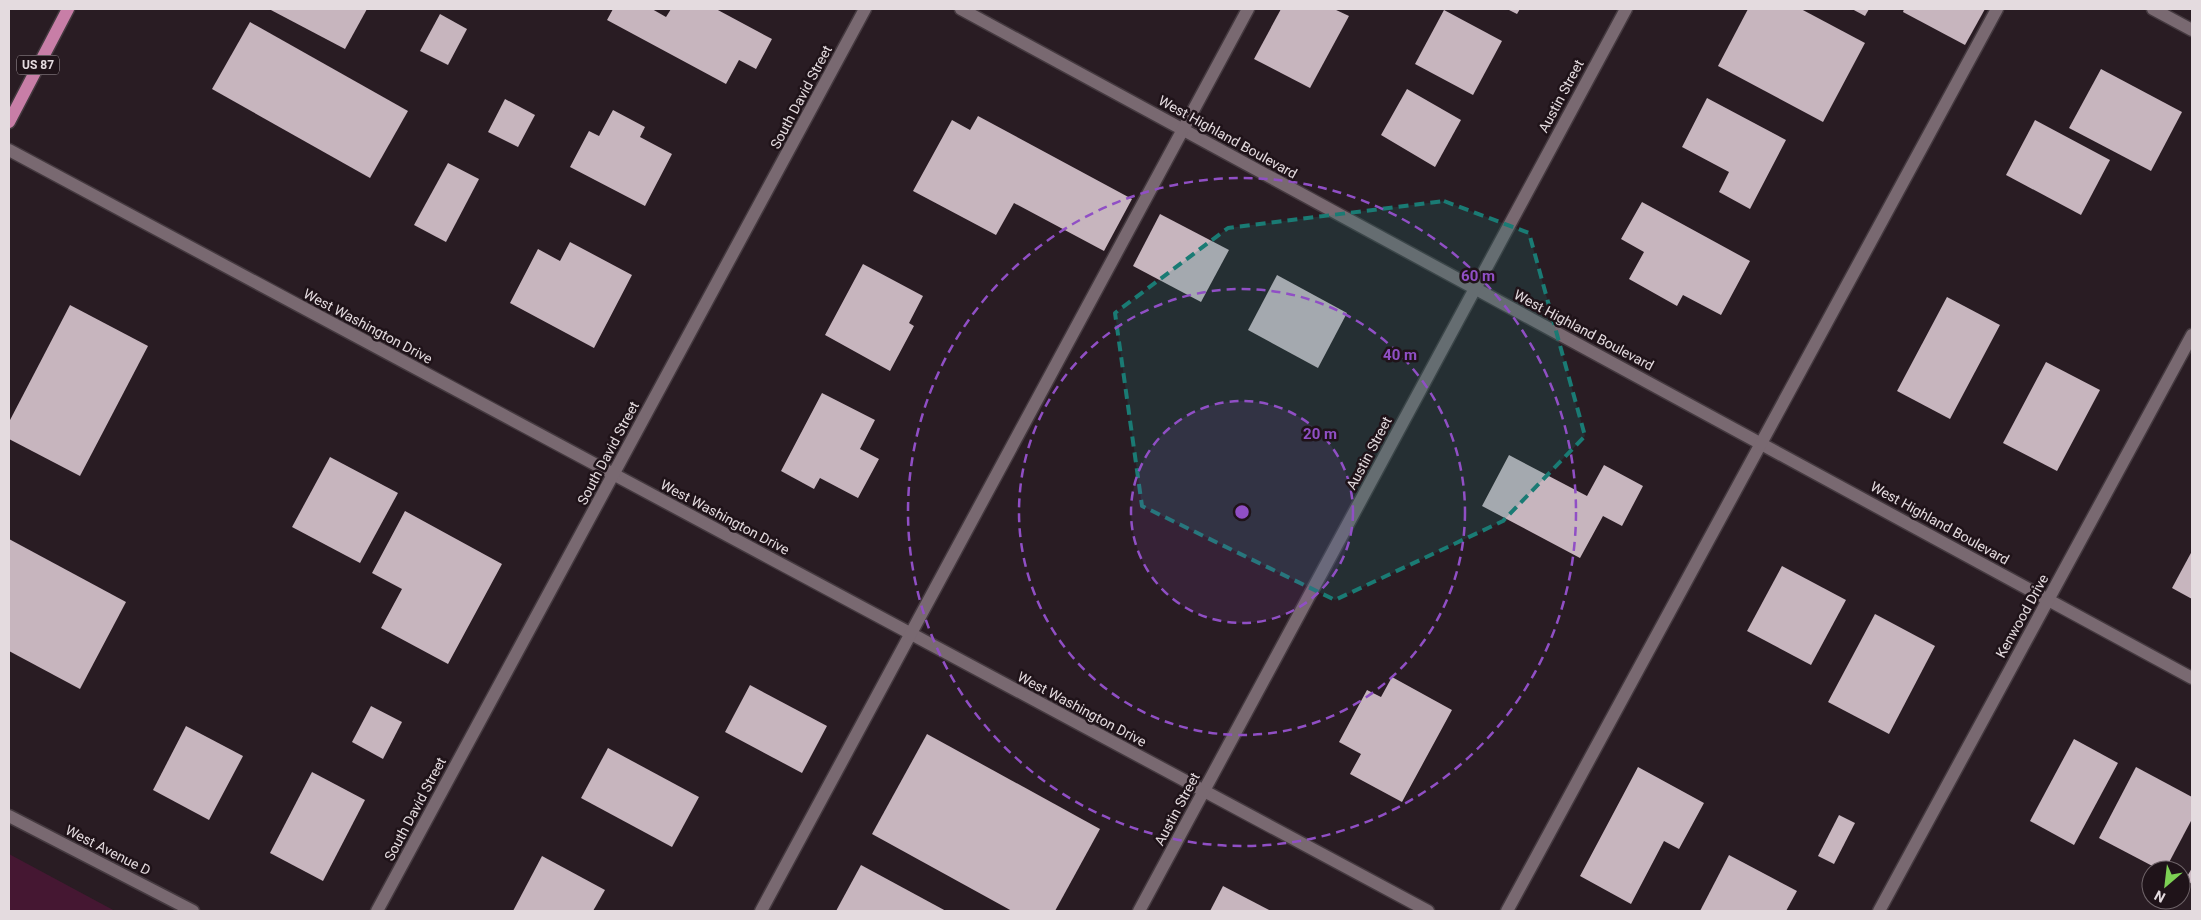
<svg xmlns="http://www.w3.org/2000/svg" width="2201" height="920" font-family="Roboto,sans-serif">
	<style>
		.green { fill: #451732 }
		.building { fill: #c7b5be }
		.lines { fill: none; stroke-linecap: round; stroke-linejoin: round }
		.minor-casing { stroke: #44393f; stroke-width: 15 }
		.major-casing { stroke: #44393f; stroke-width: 15 }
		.minor { stroke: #796971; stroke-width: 12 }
		.major { stroke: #c87ea7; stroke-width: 12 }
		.marked { fill: #1a7b74; fill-opacity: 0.2; stroke: #1a7b74; stroke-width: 4; stroke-dasharray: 10 6; stroke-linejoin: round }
		.ring { fill: none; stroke: #904fc5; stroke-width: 2.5; stroke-dasharray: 9 6 }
		.labels { text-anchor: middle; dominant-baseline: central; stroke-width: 5; stroke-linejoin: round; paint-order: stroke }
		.shield { fill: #1f1319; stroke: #a99fa4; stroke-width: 1 }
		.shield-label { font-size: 12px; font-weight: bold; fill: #e4dbdf }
		.street-label { font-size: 14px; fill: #e4dbdf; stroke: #1f1319 }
		.centre { fill: #904fc5; stroke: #1f1319; stroke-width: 2.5 }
		.ring-label { font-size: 15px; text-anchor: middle; font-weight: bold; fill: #904fc5; stroke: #1f1319; stroke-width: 5; stroke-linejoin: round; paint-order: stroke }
	</style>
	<rect width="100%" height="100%" fill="#291c23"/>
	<polygon class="green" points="9,854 115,911 9,911"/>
	<g class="building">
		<polygon points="269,9 367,9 345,49"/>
		<polygon points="613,9 652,9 666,17 671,9 716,9 772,39 756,69 739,60 726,84 607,20"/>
		<polygon points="1281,9 1334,9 1349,16 1310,88 1254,59"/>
		<polygon points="1507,9 1520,9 1517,14"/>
		<polygon points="1748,9 1801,9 1865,43 1823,122 1718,66"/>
		<polygon points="1852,9 1869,9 1865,16"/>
		<polygon points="1904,9 1985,9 1965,45 1903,12"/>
		<polygon points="1444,10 1502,41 1473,95 1415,64"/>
		<polygon points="440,14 467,29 448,65 420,51"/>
		<polygon points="250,22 408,111 370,178 212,89"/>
		<polygon points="2101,69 2182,112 2151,171 2069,128"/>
		<polygon points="1407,89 1461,120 1435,167 1381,135"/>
		<polygon points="1707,98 1786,140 1750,209 1719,192 1729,172 1682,147"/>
		<polygon points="505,99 535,115 518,147 488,132"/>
		<polygon points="613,110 645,127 640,137 672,154 645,206 570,167 589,131 599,136"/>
		<polygon points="978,116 1132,199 1104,251 1014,203 996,235 913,191 952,120 970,130"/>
		<polygon points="2035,120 2110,160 2081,215 2006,175"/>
		<polygon points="448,163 479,179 446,242 414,225"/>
		<polygon points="1642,202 1750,261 1721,315 1683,295 1677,306 1629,279 1644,252 1621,239"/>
		<polygon points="1160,214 1229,250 1201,302 1133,266"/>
		<polygon points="570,242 632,275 594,348 510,303 538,249 560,261"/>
		<polygon points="863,264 923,296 909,323 914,326 890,371 825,335"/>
		<polygon points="1277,275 1347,313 1318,368 1248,330"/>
		<polygon points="1947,297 2000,325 1950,419 1897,391"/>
		<polygon points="70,305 148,346 80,476 9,439 9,422"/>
		<polygon points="2046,362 2100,390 2057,471 2003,443"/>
		<polygon points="822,393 875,420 860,449 879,459 858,498 820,478 814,489 781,471"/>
		<polygon points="1509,455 1587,496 1604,465 1643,486 1622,526 1603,516 1580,558 1482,506"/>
		<polygon points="330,457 398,493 360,563 292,527"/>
		<polygon points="405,511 502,564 448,664 381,628 402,589 372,573"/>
		<polygon points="9,539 126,602 80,689 9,651"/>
		<polygon points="2192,551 2192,599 2172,588"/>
		<polygon points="1782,566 1846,600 1811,665 1747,631"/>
		<polygon points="1875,614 1935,646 1889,734 1828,702"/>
		<polygon points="1392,677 1452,710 1402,802 1350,774 1361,754 1339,742 1367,690 1381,697"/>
		<polygon points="750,685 827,726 802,773 725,732"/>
		<polygon points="371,706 402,722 383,759 352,742"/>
		<polygon points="186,726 243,756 209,820 153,790"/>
		<polygon points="927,734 1100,829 1055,911 1012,911 872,834"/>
		<polygon points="2074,739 2118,763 2074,845 2030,821"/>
		<polygon points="608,748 699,797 672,847 581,798"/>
		<polygon points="1638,767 1704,803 1679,849 1664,841 1631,904 1580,876"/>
		<polygon points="2136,767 2192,797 2192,819 2165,870 2160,870 2099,838"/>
		<polygon points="312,772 365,800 323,881 270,853"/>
		<polygon points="1839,815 1855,823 1834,864 1818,856"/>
		<polygon points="1729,855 1797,891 1786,911 1700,911"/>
		<polygon points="542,856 605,890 593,911 513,911"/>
		<polygon points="861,865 946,911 836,911"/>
		<polygon points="2192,868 2192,884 2185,880"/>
		<polygon points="1223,886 1271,911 1210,911"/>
	</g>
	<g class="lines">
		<g class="minor-casing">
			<g id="minor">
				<polyline points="961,9 2192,678"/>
				<polyline points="2153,9 2192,30"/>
				<polyline points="9,150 1428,911"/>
				<polyline points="9,816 193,911"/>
				<polyline points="377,911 865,9"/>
				<polyline points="761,911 1248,9"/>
				<polyline points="1139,911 1626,9"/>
				<polyline points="1507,911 1997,9"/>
				<polyline points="1879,911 2192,335"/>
			</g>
		</g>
		<g class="major-casing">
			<polyline id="major" points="9,122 68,9"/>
		</g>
		<use href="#minor" class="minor"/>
		<use href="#major" class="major"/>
	</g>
	<path class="marked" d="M 1444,201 L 1529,233 L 1585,436 L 1503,521 L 1335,600 L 1142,506 L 1115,313 L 1228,228 Z"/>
	<circle cx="1242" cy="512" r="111" fill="#904fc5" fill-opacity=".12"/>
	<g class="ring">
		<circle cx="1242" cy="512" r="111"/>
		<circle cx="1242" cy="512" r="223"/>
		<circle cx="1242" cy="512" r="334"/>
	</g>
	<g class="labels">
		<rect class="shield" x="17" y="55.5" width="42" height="19" rx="4"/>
		<g class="shield-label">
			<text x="38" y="65">US 87</text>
		</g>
		<g class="street-label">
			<text transform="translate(1561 96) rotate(-62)">Austin Street</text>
			<text transform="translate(801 97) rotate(-62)">South David Street</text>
			<text transform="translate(1228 137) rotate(29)">West Highland Boulevard</text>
			<text transform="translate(368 326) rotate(28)">West Washington Drive</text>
			<text transform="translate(1584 330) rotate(28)">West Highland Boulevard</text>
			<text transform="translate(608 453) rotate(-62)">South David Street</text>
			<text transform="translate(1369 453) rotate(-62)">Austin Street</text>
			<text transform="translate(725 517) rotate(28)">West Washington Drive</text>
			<text transform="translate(1940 523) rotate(29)">West Highland Boulevard</text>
			<text transform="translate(2022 616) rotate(-61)">Kenwood Drive</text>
			<text transform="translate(1082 709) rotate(28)">West Washington Drive</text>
			<text transform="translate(415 809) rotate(-62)">South David Street</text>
			<text transform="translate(1177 809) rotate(-62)">Austin Street</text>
			<text transform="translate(108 850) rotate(27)">West Avenue D</text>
		</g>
	</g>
	<circle cx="1242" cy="512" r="8" class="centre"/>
	<g class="ring-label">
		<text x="1478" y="281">60 m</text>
		<text x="1400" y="360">40 m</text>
		<text x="1320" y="439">20 m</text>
	</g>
	<rect width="2201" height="920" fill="none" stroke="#e4dbdf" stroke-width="20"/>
	<g transform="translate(2166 885) rotate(208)"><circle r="24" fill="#1f1319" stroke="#6e6368"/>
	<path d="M0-4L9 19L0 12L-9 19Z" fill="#7dd154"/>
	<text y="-8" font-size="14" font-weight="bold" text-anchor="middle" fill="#e4dbdf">N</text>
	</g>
</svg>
